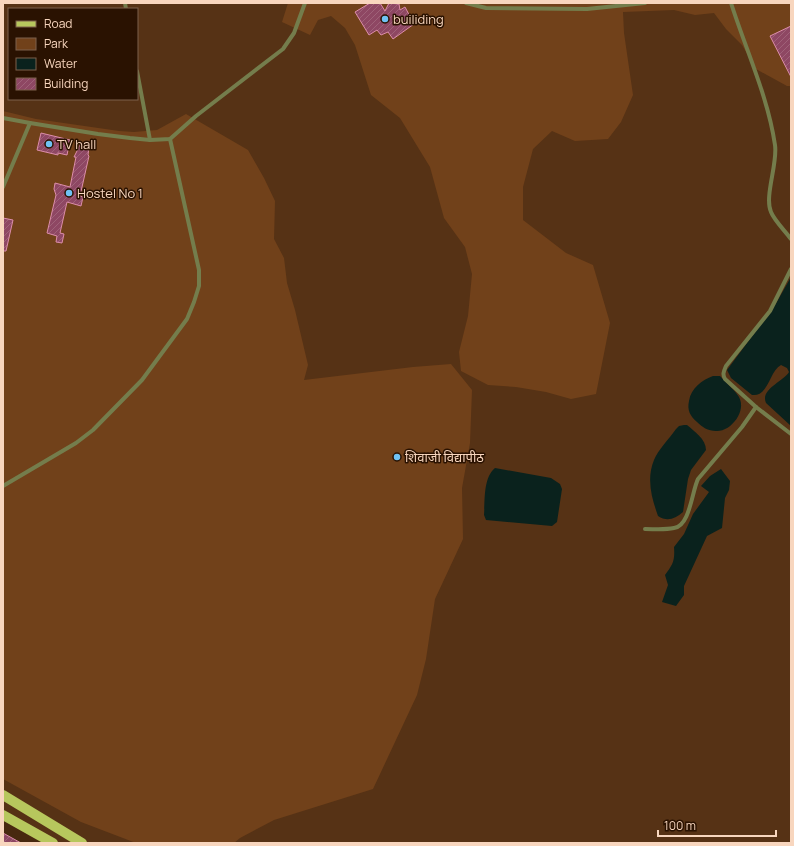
<svg xmlns="http://www.w3.org/2000/svg" width="794" height="846" font-family="Manrope,'Noto Sans Devanagari',sans-serif">
	<style>
		.built { fill: #563215; fill-rule: evenodd }
		.green { fill: #71411a }
		.water { fill: #0a221d }
		.building { fill: url(#building-hatch); stroke: #dc8da9 }
		.lines { fill: none; stroke-linecap: round; stroke-linejoin: round }
		.lane { stroke: #747d4c; stroke-width: 4 }
		.primary { stroke: #b7c75d; stroke-width: 10 }
		.poi-dot { fill: #6fc2f4; stroke: #2a1201; stroke-width: 1.5 }
		.labels { text-anchor: middle; dominant-baseline: central; stroke-width: 3; stroke-linejoin: round; paint-order: stroke }
		.poi-label { font-size: 13px; fill: #f8d6be; stroke: #2a1201; text-anchor: start }
	</style>
	<defs>
		<pattern id="building-hatch" width="6" height="6" patternUnits="userSpaceOnUse"><rect width="6" height="6" fill="#8e4763"/><path d="M-1 1l2-2M0 6l6-6M5 7l2-2" fill="none" stroke="#9f6178"/></pattern>
	</defs>
	<rect width="100%" height="100%" fill="#48280f"/>
	<path class="built" d="M 3,3 L 791,3 L 791,843 L 53,843 L 3,815 ZM 9,9 L 137,9 L 137,99 L 9,99 Z"/>
	<g class="green">
		<polygon points="288,3 791,3 791,86 787,86 756,69 742,45 726,29 714,13 695,15 674,10 623,12 624,33 633,95 621,122 608,139 575,141 552,131 533,149 523,187 523,220 566,253 593,265 610,323 596,394 571,399 546,392 516,387 488,385 461,371 459,352 468,316 472,274 465,247 444,218 430,167 400,118 371,95 355,45 345,28 331,16 318,20 310,35 282,22"/>
		<polygon points="3,111 36,119 119,131 134,132 157,130 186,114 248,150 264,178 275,201 274,239 284,258 287,283 295,310 308,365 304,380 413,367 451,364 472,390 470,443 462,488 463,539 435,599 426,659 417,695 373,789 274,820 240,838 234,843 136,843 81,822 3,779"/>
	</g>
	<g class="water">
		<path d="M 791,277 L 791,426 L 766,403 C 760,389 783,382 789,372 L 787,368 L 781,365 C 769,371 769,397 752,395 L 731,378 L 727,370 L 775,305 Z"/>
		<path d="M 713,376 L 720,376 C 726,383 734,389 739,397 C 747,411 731,432 716,431 C 708,431 702,427 697,422 C 690,416 687,410 689,401 C 691,388 702,380 713,376 Z"/>
		<path d="M 684,425 L 687,425 C 694,431 706,439 706,450 L 691,470 L 688,479 L 683,512 C 675,519 667,522 658,516 C 652,499 646,479 654,460 C 658,450 669,439 676,429 L 679,426 Z"/>
		<path d="M 495,468 L 551,478 L 560,484 L 562,489 L 557,522 L 552,526 L 486,520 L 484,515 C 485,501 483,478 495,468 Z"/>
		<path d="M 721,469 L 730,481 L 729,490 L 725,498 L 722,528 L 707,536 L 684,586 L 684,595 L 676,606 L 662,602 L 668,585 L 665,575 C 673,564 675,561 674,547 L 684,534 L 693,514 L 709,492 L 701,486 L 710,476 Z"/>
	</g>
	<g class="building">
		<polygon points="370,3 380,3 385,11 389,3 399,4 400,10 405,7 414,24 393,39 388,32 381,35 377,30 369,35 355,12"/>
		<polygon points="791,26 791,77 770,36"/>
		<polygon points="41,133 70,140 67,155 58,153 58,155 37,150"/>
		<polygon points="81,143 89,144 89,147 88,155 89,156 80,196 83,197 81,206 67,202 60,233 64,234 62,243 56,242 57,236 47,233 56,195 54,189 55,183 70,187 76,157 74,157"/>
		<polygon points="3,218 13,220 6,251 3,251"/>
		<polygon points="3,833 21,843 3,843"/>
	</g>
	<g class="lines">
		<g class="lane">
			<polyline points="125,3 126,9"/>
			<polyline points="466,3 486,8 587,9 645,3"/>
			<path d="M 731,3 C 746,50 768,97 775,145 C 778,163 764,197 771,212 C 774,220 785,231 791,239"/>
			<polyline points="137,71 150,140"/>
			<polyline points="3,118 30,123"/>
			<polyline points="3,187 30,123 98,134 130,138 150,140 170,139 196,116 283,49 294,33 305,3"/>
			<path d="M 791,269 L 770,311 L 726,366 C 724,371 722,374 725,379 L 756,407 L 791,434"/>
			<polyline points="3,486 76,443 93,430 142,380 187,319 194,302 199,286 199,270 170,139"/>
			<path d="M 645,529 C 655,529 665,530 674,528 C 690,526 692,491 698,479 L 742,427 L 756,407"/>
		</g>
		<g class="primary">
			<polyline points="3,795 82,843"/>
			<polyline points="3,815 53,843"/>
		</g>
	</g>
	<g class="poi-dot">
		<circle cx="385" cy="19" r="4"/>
		<circle cx="49" cy="144" r="4"/>
		<circle cx="69" cy="193" r="4"/>
		<circle cx="397" cy="457" r="4"/>
	</g>
	<g class="labels">
		<g class="poi-label">
			<text x="393" y="19">builiding</text>
			<text x="57" y="144">TV hall</text>
			<text x="77" y="193">Hostel No 1</text>
			<text x="405" y="457">शिवाजी विद्यापीठ</text>
		</g>
	</g>
	<rect width="794" height="846" fill="none" stroke="#f8d6be" stroke-width="8"/>
	<rect x="8" y="8" width="130" height="92" fill="#2a1201" stroke="#7c604d"/>
	<rect x="16" y="21" width="20" height="6" fill="#b7c75d" stroke="#7c604d"/>
	<text x="44" y="28" font-size="12" fill="#f8d6be">Road</text>
	<rect x="16" y="38" width="20" height="12" fill="#71411a" stroke="#7c604d"/>
	<text x="44" y="48" font-size="12" fill="#f8d6be">Park</text>
	<rect x="16" y="58" width="20" height="12" fill="#0a221d" stroke="#7c604d"/>
	<text x="44" y="68" font-size="12" fill="#f8d6be">Water</text>
	<rect x="16" y="78" width="20" height="12" fill="url(#building-hatch)" stroke="#7c604d"/>
	<text x="44" y="88" font-size="12" fill="#f8d6be">Building</text>
	<path d="M658 830v6h118v-6" fill="none" stroke="#f8d6be" stroke-width="2"/>
	<text x="664" y="830" font-size="12" fill="#f8d6be" stroke="#2a1201" stroke-width="3" paint-order="stroke">100 m</text>
</svg>
